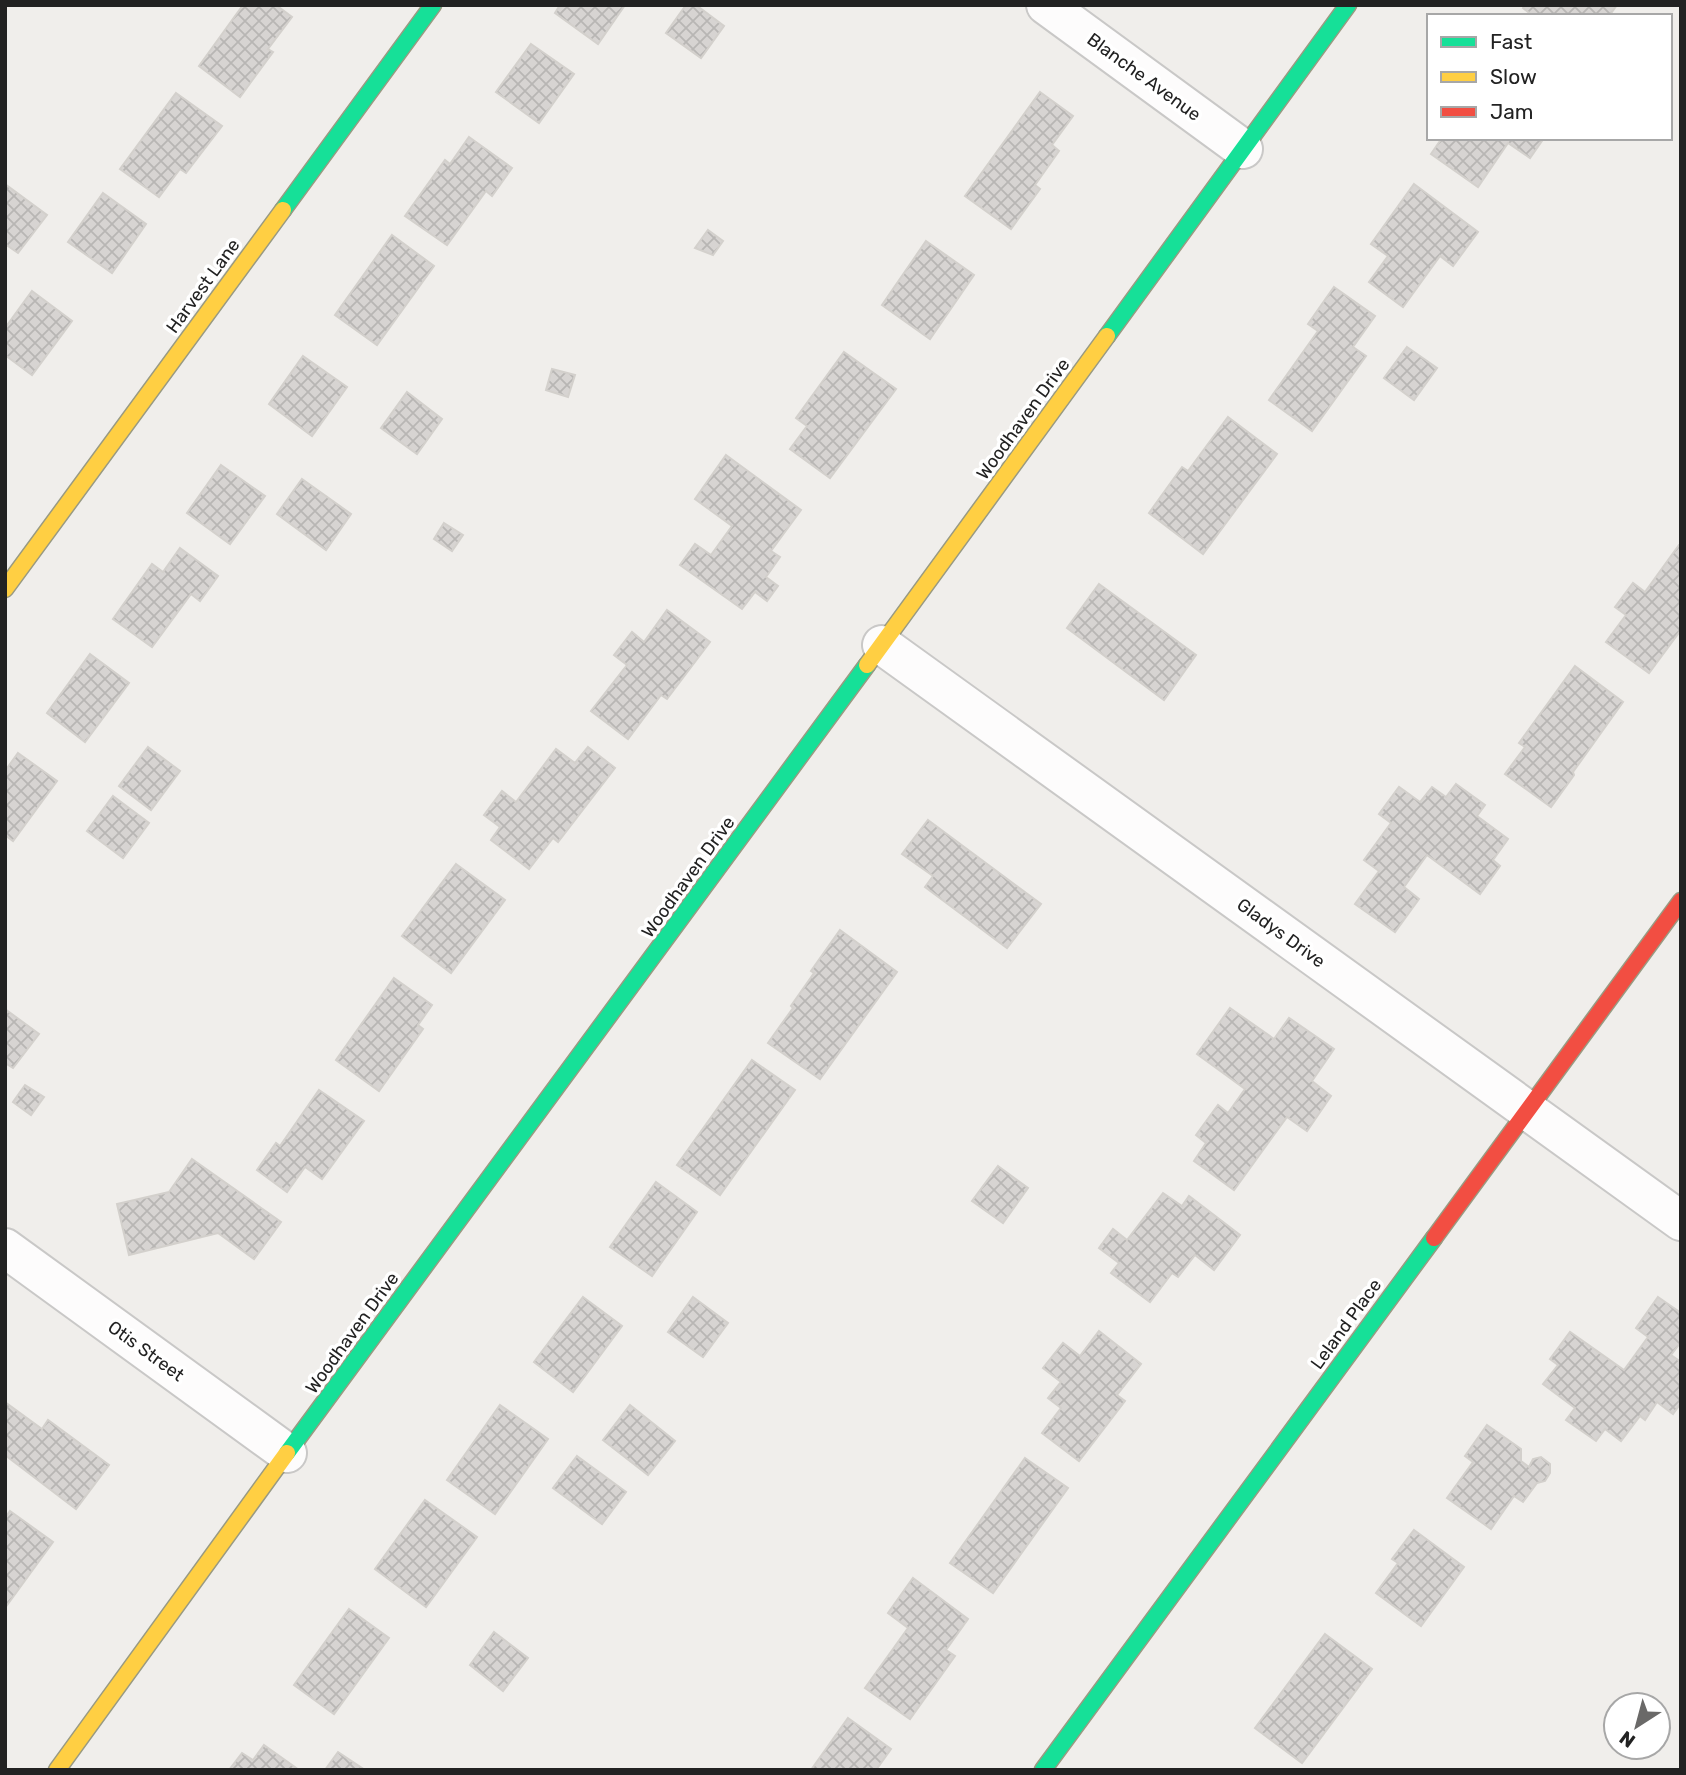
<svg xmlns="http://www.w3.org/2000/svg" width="1686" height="1775" font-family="Rubik,sans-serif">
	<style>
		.building { fill: url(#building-cross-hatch); stroke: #d3d0cc; stroke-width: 2 }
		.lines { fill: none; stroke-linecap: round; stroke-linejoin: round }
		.street-casing { stroke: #c9c8c7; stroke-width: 42 }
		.fast-casing { stroke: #999a82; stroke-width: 19 }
		.slow-casing { stroke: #999a82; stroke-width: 19 }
		.jam-casing { stroke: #999a82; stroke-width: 19 }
		.street { stroke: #fdfcfc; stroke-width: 38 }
		.fast { stroke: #16e098; stroke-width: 16 }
		.slow { stroke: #ffcf43; stroke-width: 16 }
		.jam { stroke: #f24e42; stroke-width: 16 }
		.labels { text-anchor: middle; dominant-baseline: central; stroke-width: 7; stroke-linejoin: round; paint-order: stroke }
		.street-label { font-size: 18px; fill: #222; stroke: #fff }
	</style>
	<defs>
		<pattern id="building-cross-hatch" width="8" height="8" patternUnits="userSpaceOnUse" patternTransform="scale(1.75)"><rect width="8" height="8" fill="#d7d4d2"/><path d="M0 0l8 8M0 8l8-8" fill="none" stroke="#b8b6b4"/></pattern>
	</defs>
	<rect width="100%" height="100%" fill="#f0eeeb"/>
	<g class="building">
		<polygon points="243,5 276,5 292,17 268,49 273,52 240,97 199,66"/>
		<polygon points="560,5 625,5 598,44 555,13"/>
		<polygon points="686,5 696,5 724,26 701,58 666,33"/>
		<polygon points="1525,5 1617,5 1609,16 1533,16 1523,8"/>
		<polygon points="531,44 574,74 539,123 496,92"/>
		<polygon points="1040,92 1073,116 1052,145 1059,151 1035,185 1040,189 1011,229 965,196"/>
		<polygon points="176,93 222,126 186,173 180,169 159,197 120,169"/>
		<polygon points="469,137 512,168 492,196 486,191 447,245 405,216 445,160 450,164"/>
		<polygon points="1442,138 1544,138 1530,158 1508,143 1478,187 1431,154"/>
		<polygon points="5,184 47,215 18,253 5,244"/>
		<polygon points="1414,184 1478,232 1453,266 1440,256 1403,307 1369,282 1388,256 1371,244"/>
		<polygon points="103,193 146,224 112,273 68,242"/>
		<polygon points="708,230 723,241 713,255 695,248"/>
		<polygon points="392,235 434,266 377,345 335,315"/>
		<polygon points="926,241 974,275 930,339 882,305"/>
		<polygon points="1334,287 1375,316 1353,347 1366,356 1312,431 1269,400 1318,331 1308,324"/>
		<polygon points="32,291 72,321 32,375 5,355 5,328"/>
		<polygon points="1407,347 1437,368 1414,400 1384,378"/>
		<polygon points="844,352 896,389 830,478 790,449 807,426 796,418"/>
		<polygon points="303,356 347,387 312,436 269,404"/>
		<polygon points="552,369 575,375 568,397 546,390"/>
		<polygon points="407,392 442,419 417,454 381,428"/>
		<polygon points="1228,417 1277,454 1203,554 1149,513 1182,467 1188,471"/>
		<polygon points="726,455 801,510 771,551 780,557 766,577 778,586 767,601 755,592 742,609 680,565 695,544 711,555 732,526 695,499"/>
		<polygon points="221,465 265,496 230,544 187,513"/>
		<polygon points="302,479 351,514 326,550 277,514"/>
		<polygon points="444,523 463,535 452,551 434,539"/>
		<polygon points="1679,545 1681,545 1681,630 1649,673 1606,642 1626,615 1615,607 1633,583 1645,592"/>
		<polygon points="180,548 218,576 200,601 191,594 152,647 113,619 152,564 163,572"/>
		<polygon points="1099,584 1196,655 1164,700 1067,628"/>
		<polygon points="667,610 710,642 667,699 661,695 628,739 591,711 627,665 614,655 632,632 644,642"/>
		<polygon points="90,654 129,683 85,742 47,713"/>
		<polygon points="1575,666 1623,702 1573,772 1574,775 1551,807 1505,774 1525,747 1519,743"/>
		<polygon points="148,747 180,771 151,810 119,786"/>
		<polygon points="588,747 615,768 558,842 553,838 529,869 491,840 500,827 484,815 502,791 516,802 556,749 575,763"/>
		<polygon points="18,753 57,781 13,841 5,835 5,771"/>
		<polygon points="1456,784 1485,805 1477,816 1508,839 1493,860 1500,866 1480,894 1427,855 1404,887 1419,899 1395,932 1355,904 1379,871 1364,860 1391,823 1379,814 1399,787 1420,802 1432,787 1446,797"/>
		<polygon points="113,796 149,823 123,858 87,831"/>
		<polygon points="928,820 1041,904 1007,948 925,887 933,876 902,854"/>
		<polygon points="456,864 505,900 451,973 402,936"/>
		<polygon points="840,930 897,972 820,1079 768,1043 793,1008 791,1006 814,973 811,971"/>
		<polygon points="394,978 432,1005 418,1025 423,1029 379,1091 336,1060"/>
		<polygon points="1230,1008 1274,1039 1289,1018 1334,1049 1312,1081 1331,1096 1307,1131 1287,1117 1234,1190 1194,1161 1206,1143 1196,1135 1218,1105 1228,1113 1245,1089 1197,1054"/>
		<polygon points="5,1009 39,1034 13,1068 5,1063"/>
		<polygon points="752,1060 795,1090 720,1195 677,1165"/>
		<polygon points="25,1085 44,1097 31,1115 13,1102"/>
		<polygon points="319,1090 364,1121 322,1179 305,1167 287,1192 257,1170 276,1143 280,1146"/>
		<polygon points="192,1159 281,1222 254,1259 218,1233 129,1255 117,1204 169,1192"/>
		<polygon points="998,1166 1028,1188 1003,1223 972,1201"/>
		<polygon points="656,1182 697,1212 652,1276 610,1247"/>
		<polygon points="1163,1193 1182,1206 1189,1196 1240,1235 1214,1270 1195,1255 1178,1277 1172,1273 1150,1302 1111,1273 1119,1263 1099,1248 1113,1229 1127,1240"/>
		<polygon points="583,1297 622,1326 573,1392 534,1362"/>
		<polygon points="693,1297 728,1323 703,1357 668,1332"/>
		<polygon points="1658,1297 1681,1313 1681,1342 1671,1355 1681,1362 1681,1374 1678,1378 1681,1381 1681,1403 1673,1414 1657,1402 1645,1420 1640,1416 1621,1441 1605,1429 1596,1441 1566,1420 1575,1408 1543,1384 1558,1365 1550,1359 1570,1332 1624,1370 1648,1337 1636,1328"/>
		<polygon points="1099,1331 1141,1364 1117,1395 1125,1401 1079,1461 1042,1433 1061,1408 1048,1398 1061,1382 1043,1368 1063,1343 1080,1356"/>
		<polygon points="5,1402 42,1429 48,1420 109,1465 76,1509 5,1455"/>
		<polygon points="500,1405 548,1439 495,1514 447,1480"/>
		<polygon points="630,1405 675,1441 648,1475 603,1440"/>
		<polygon points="1487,1425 1521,1449 1521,1461 1529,1467 1533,1459 1541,1457 1550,1464 1550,1473 1545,1481 1537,1483 1523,1502 1514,1496 1491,1529 1447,1498 1473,1462 1465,1456"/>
		<polygon points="577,1456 626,1492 602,1524 553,1488"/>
		<polygon points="1025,1458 1068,1488 993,1593 950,1563"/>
		<polygon points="425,1500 477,1537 426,1607 375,1569"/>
		<polygon points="10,1511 53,1542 5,1608 5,1518"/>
		<polygon points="1414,1530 1464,1567 1421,1626 1376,1593 1398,1563 1392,1559"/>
		<polygon points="913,1578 968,1619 946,1650 955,1656 910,1719 865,1688 908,1628 888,1613"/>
		<polygon points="349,1609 389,1638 334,1714 294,1685"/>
		<polygon points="494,1632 528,1658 503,1691 470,1665"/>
		<polygon points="1325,1634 1372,1669 1302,1763 1255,1728"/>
		<polygon points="848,1718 891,1749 876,1770 811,1770"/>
		<polygon points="264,1745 299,1770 229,1770 242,1753 253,1760"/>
		<polygon points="338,1752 365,1770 325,1770"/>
	</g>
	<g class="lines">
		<g class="street-casing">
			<g id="street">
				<polyline points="1046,5 1243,149"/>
				<polyline points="882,645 1681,1221"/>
				<polyline points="5,1248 287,1453"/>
			</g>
		</g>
		<g class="fast-casing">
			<g id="fast">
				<polyline points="283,210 433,5"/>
				<polyline points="1107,336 1348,5"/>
				<polyline points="287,1453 867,665"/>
				<polyline points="1043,1770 1434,1238"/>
			</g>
		</g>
		<g class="slow-casing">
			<g id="slow">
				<polyline points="5,589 283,210"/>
				<polyline points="867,665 1107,336"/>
				<polyline points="57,1770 287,1453"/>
			</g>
		</g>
		<g class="jam-casing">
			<polyline id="jam" points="1434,1238 1681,901"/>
		</g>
		<use href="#street" class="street"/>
		<use href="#fast" class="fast"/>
		<use href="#slow" class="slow"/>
		<use href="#jam" class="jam"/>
	</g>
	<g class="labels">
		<g class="street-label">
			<text transform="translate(1144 77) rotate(36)">Blanche Avenue</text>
			<text transform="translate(203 286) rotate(-54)">Harvest Lane</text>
			<text transform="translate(1023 419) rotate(-54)">Woodhaven Drive</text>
			<text transform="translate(688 877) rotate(-54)">Woodhaven Drive</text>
			<text transform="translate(1281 933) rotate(36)">Gladys Drive</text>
			<text transform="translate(1346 1324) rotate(-54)">Leland Place</text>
			<text transform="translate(352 1333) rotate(-54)">Woodhaven Drive</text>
			<text transform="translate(146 1351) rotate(36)">Otis Street</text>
		</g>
	</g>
	<rect width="1686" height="1775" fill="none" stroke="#222222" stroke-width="14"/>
	<rect x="1427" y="14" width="245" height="126" fill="#ffffff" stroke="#a7a7a7" stroke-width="2"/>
	<rect x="1441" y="37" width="35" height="10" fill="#16e098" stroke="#a7a7a7" stroke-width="2"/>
	<text x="1490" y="49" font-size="21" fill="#222222">Fast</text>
	<rect x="1441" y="72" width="35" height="10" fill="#ffcf43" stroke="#a7a7a7" stroke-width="2"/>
	<text x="1490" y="84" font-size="21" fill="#222222">Slow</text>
	<rect x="1441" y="107" width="35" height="10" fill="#f24e42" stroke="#a7a7a7" stroke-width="2"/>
	<text x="1490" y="119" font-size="21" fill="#222222">Jam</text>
	<g transform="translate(1637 1726) rotate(216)"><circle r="33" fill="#ffffff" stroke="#a7a7a7" stroke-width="2"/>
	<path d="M0-5L12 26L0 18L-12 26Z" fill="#6a6968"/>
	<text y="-10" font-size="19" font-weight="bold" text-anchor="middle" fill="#222222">N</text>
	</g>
</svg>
